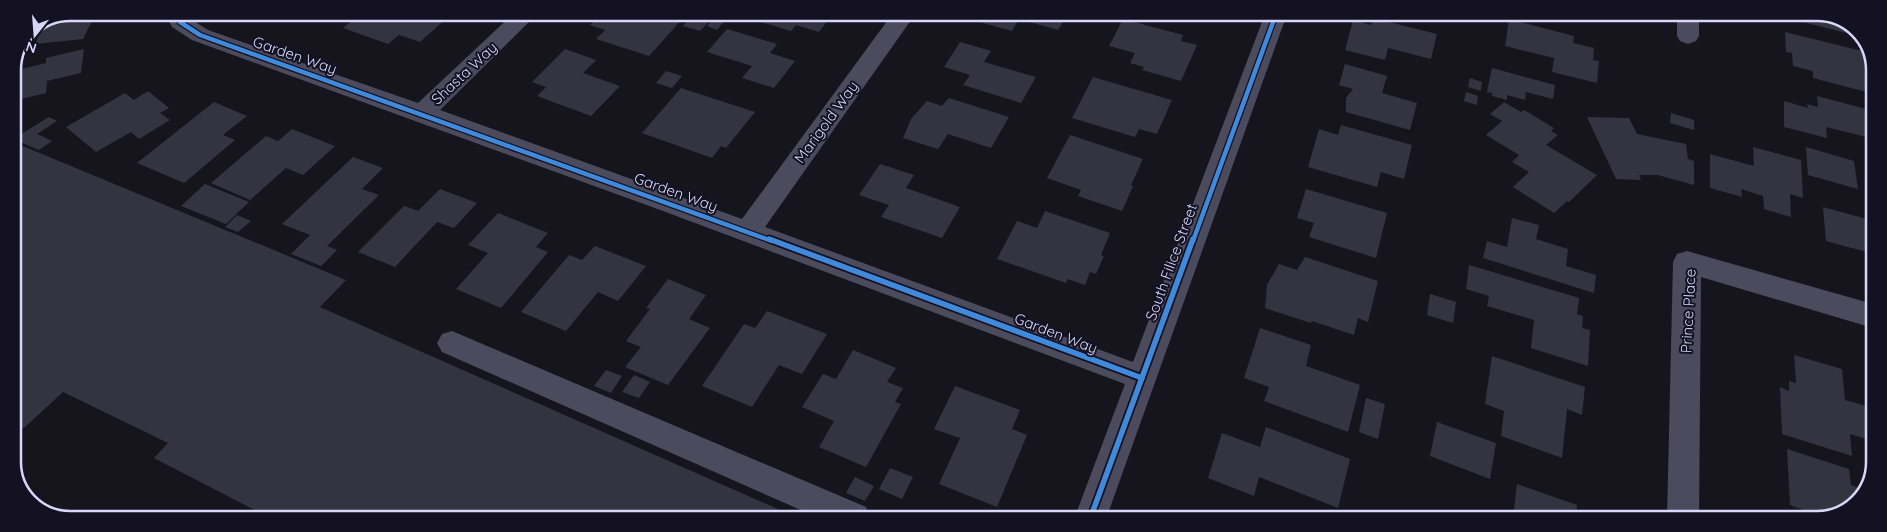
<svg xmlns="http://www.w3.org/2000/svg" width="1887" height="532" font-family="Quicksand,sans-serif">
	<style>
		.building { fill: #343340 }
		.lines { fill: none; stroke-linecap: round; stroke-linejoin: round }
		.minor { fill: #4b4b5d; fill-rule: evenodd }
		.cycleway-far1-casing { stroke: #131122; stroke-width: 7 }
		.cycleway-casing { stroke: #131122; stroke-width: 9 }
		.cycleway-far1 { stroke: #408adc; stroke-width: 4.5 }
		.cycleway { stroke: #408adc; stroke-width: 5.5 }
		.labels { text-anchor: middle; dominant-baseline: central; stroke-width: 4; stroke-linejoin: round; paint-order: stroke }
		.street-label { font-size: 15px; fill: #d9d6fa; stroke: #131122 }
		.rim { fill: none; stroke: #d9d6fa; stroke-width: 2.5 }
	</style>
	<rect width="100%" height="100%" fill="#16151e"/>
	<g class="building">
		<polygon points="70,12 99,13 95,20 92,21 83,39 35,44 41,31 28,33 30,29"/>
		<polygon points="362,13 435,13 448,17 420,42 399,35 388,44 343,28"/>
		<polygon points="602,13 672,13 684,17 649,56 596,39 605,30 590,25"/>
		<polygon points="694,13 706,13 714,16 700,31 683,26"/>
		<polygon points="718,13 737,13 731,20 716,16"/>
		<polygon points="743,13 833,13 819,32 796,25 791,31 741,16"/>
		<polygon points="981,13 1017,14 1068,14 1058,30 1019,19 1012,31 976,21"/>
		<polygon points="1163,14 1194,14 1191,22"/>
		<polygon points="1411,14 1440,14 1438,22"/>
		<polygon points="1771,14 1831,14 1860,32 1862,37"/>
		<polygon points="715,17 725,20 717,30 707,26"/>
		<polygon points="1373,18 1437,34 1431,59 1388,48 1385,60 1345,50 1353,20 1371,25"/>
		<polygon points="1123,19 1183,35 1181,41 1197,45 1181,81 1142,70 1144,67 1130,63 1135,53 1109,46"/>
		<polygon points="1509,19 1574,36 1573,43 1594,48 1593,60 1599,61 1597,83 1552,72 1554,58 1505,46"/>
		<polygon points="727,29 777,44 770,53 795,61 774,88 742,78 752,66 707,52"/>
		<polygon points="1785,32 1866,52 1868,66 1874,68 1874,94 1813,78 1813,71 1793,66 1792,53 1786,52"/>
		<polygon points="960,42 991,51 984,62 1036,77 1021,103 963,85 970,75 944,67"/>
		<polygon points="84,49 81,73 47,81 46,93 13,101 13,71 46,63 46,58"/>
		<polygon points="565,49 596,60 583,73 620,86 591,116 537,96 546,87 532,82"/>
		<polygon points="1345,64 1387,76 1382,93 1417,103 1410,130 1346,112 1346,98 1353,89 1339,85"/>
		<polygon points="1492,68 1555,85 1553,99 1526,92 1525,100 1507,95 1507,100 1492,96 1492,93 1487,92"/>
		<polygon points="666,71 682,76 672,88 656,83"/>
		<polygon points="1093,77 1172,100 1157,134 1139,129 1135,137 1072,118"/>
		<polygon points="1470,78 1482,82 1481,91 1468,87"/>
		<polygon points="681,88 755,112 726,148 721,146 712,158 642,133"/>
		<polygon points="148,91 169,108 160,113 170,120 139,139 131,132 96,152 66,127 125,93 134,100"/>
		<polygon points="1466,92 1478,96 1477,105 1464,101"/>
		<polygon points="1817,96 1874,111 1874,139 1826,127 1827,138 1784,127 1784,101 1808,108 1807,104 1818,107"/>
		<polygon points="949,98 1009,117 991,148 948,134 938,149 903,138 911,119 927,101 942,106"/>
		<polygon points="214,102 247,116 223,135 235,140 184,183 137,163"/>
		<polygon points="1504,102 1521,112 1524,110 1554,128 1551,131 1558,135 1546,145 1597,175 1569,202 1567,201 1554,213 1513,187 1529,172 1512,162 1519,155 1486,135 1502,121 1490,114"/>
		<polygon points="1671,113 1694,120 1694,130 1670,123"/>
		<polygon points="49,117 57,121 37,134 52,141 39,150 13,139"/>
		<polygon points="1587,117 1629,118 1637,134 1686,144 1688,159 1694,161 1694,185 1658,175 1639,175 1641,180 1616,179"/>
		<polygon points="1341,125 1412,145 1404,179 1381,172 1377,187 1308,167 1319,129 1338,135"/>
		<polygon points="292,129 335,146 303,175 286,168 250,200 211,183 266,136 278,141"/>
		<polygon points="1070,135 1143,159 1131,185 1133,186 1122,211 1078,196 1081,190 1047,178"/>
		<polygon points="13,142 346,280 320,307 798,518 270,518 154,458 168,443 63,392 24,428 13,422"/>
		<polygon points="1753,147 1801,160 1803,198 1790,194 1791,217 1764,209 1763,196 1741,189 1742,197 1710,188 1710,154 1754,166"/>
		<polygon points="1806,147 1854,161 1858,189 1808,175"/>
		<polygon points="353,157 383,168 362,189 379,195 327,246 337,250 321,266 291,254 310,235 282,224"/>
		<polygon points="880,164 914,175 906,188 960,207 942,238 881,217 889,205 859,195"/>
		<polygon points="205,184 249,202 226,224 181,206"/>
		<polygon points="440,189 477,203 454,228 437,222 395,267 358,252 404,206 418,211"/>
		<polygon points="1306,189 1387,213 1376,258 1309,237 1314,223 1297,218"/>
		<polygon points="1823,207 1874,221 1874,254 1826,241"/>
		<polygon points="1045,211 1110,233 1101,255 1104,256 1096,274 1090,272 1085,285 1068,279 1066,283 997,259 1017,221 1037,228"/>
		<polygon points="498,213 548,233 536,247 548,252 501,308 456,289 488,253 468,245"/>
		<polygon points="237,215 251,221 238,232 225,227"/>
		<polygon points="1512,218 1539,225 1536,239 1568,249 1566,266 1596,275 1594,293 1483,258 1487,241 1507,247"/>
		<polygon points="595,246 646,266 618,301 598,292 566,331 521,312 569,255 582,260"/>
		<polygon points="1305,257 1378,281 1368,322 1358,318 1354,335 1312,321 1311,323 1265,308 1267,285 1279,264 1297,270"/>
		<polygon points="1469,265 1579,298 1577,314 1583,316 1582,328 1590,330 1588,366 1531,348 1534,320 1487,306 1489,296 1466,289"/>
		<polygon points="668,279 706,295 689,319 710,328 668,385 625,367 641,347 626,341 650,309 646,308"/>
		<polygon points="1430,294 1456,302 1453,323 1427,315"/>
		<polygon points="767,311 827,334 802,374 779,365 752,407 702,386 744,324 755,328"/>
		<polygon points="1260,328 1311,345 1306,366 1360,385 1348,432 1264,401 1269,387 1244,378"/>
		<polygon points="853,350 896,368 887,382 903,388 895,402 901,404 866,467 819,447 834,421 802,407 823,374 836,379"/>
		<polygon points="1794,355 1842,369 1845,400 1873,408 1873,441 1850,434 1852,456 1782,434 1780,387 1789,391 1789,381 1796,383"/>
		<polygon points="1492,356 1585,387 1582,415 1567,409 1562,458 1501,436 1504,411 1485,404"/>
		<polygon points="606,370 622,376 611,393 594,386"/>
		<polygon points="634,375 650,382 639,398 622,392"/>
		<polygon points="955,386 1020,410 1012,429 1027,435 997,507 939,484 960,438 934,429"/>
		<polygon points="1366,398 1385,404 1378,439 1359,432"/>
		<polygon points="1437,422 1496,443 1490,479 1430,456"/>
		<polygon points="1266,427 1350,459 1338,508 1259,477 1254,496 1208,478 1222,433 1260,447"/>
		<polygon points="1787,449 1849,469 1851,485 1864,490 1852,507 1823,517 1790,505"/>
		<polygon points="890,468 913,477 902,499 879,489"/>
		<polygon points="855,477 874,486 865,501 846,493"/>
		<polygon points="1517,484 1577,505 1576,519 1513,519"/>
	</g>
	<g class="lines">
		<g class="minor">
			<polygon points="165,13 187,13 189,18 208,30 418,103 514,13 538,13 440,110 742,219 893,13 916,13 765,227 1133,362 1265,14 1287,14 1106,519 1074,519 1125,384 663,211 192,40 172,27"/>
			<polygon points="1677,14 1699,14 1699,36 1696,41 1688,44 1680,41 1677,36"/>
			<polygon points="1687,251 1873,304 1873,328 1701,277 1699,519 1667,519 1673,262 1677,254"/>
			<polygon points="452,331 866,507 870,518 819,518 442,352 437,343 442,334"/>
		</g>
		<g class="cycleway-far1-casing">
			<g id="cycleway-far1">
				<polyline points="176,13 180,22 200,35 772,241"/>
				<polyline points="1193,241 1276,14"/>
			</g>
		</g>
		<g class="cycleway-casing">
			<g id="cycleway">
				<polyline points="769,239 1142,378"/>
				<polyline points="1090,519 1193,239"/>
			</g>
		</g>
		<use href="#cycleway-far1" class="cycleway-far1"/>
		<use href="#cycleway" class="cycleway"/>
	</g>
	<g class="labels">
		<g class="street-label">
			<text transform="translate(295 55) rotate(19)">Garden Way</text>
			<text transform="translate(464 73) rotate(-43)">Shasta Way</text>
			<text transform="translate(826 122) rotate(-54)">Marigold Way</text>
			<text transform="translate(676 192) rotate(20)">Garden Way</text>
			<text transform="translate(1171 262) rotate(-70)">South Filice Street</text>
			<text transform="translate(1688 311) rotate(-87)">Prince Place</text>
			<text transform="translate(1056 333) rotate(21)">Garden Way</text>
		</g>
	</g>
	<path d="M0 0H1887V532H0ZM70 21H1817A49 49 0 0 1 1866 70V462A49 49 0 0 1 1817 511H70A49 49 0 0 1 21 462V70A49 49 0 0 1 70 21Z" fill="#131122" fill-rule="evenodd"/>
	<path class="rim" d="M70 21H1817A49 49 0 0 1 1866 70V462A49 49 0 0 1 1817 511H70A49 49 0 0 1 21 462V70A49 49 0 0 1 70 21Z"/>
	<g transform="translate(35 35) rotate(197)" stroke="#131122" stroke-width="4" paint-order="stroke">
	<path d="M0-4L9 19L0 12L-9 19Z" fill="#d9d6fa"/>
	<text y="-8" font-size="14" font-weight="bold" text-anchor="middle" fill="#d9d6fa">N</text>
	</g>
</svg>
